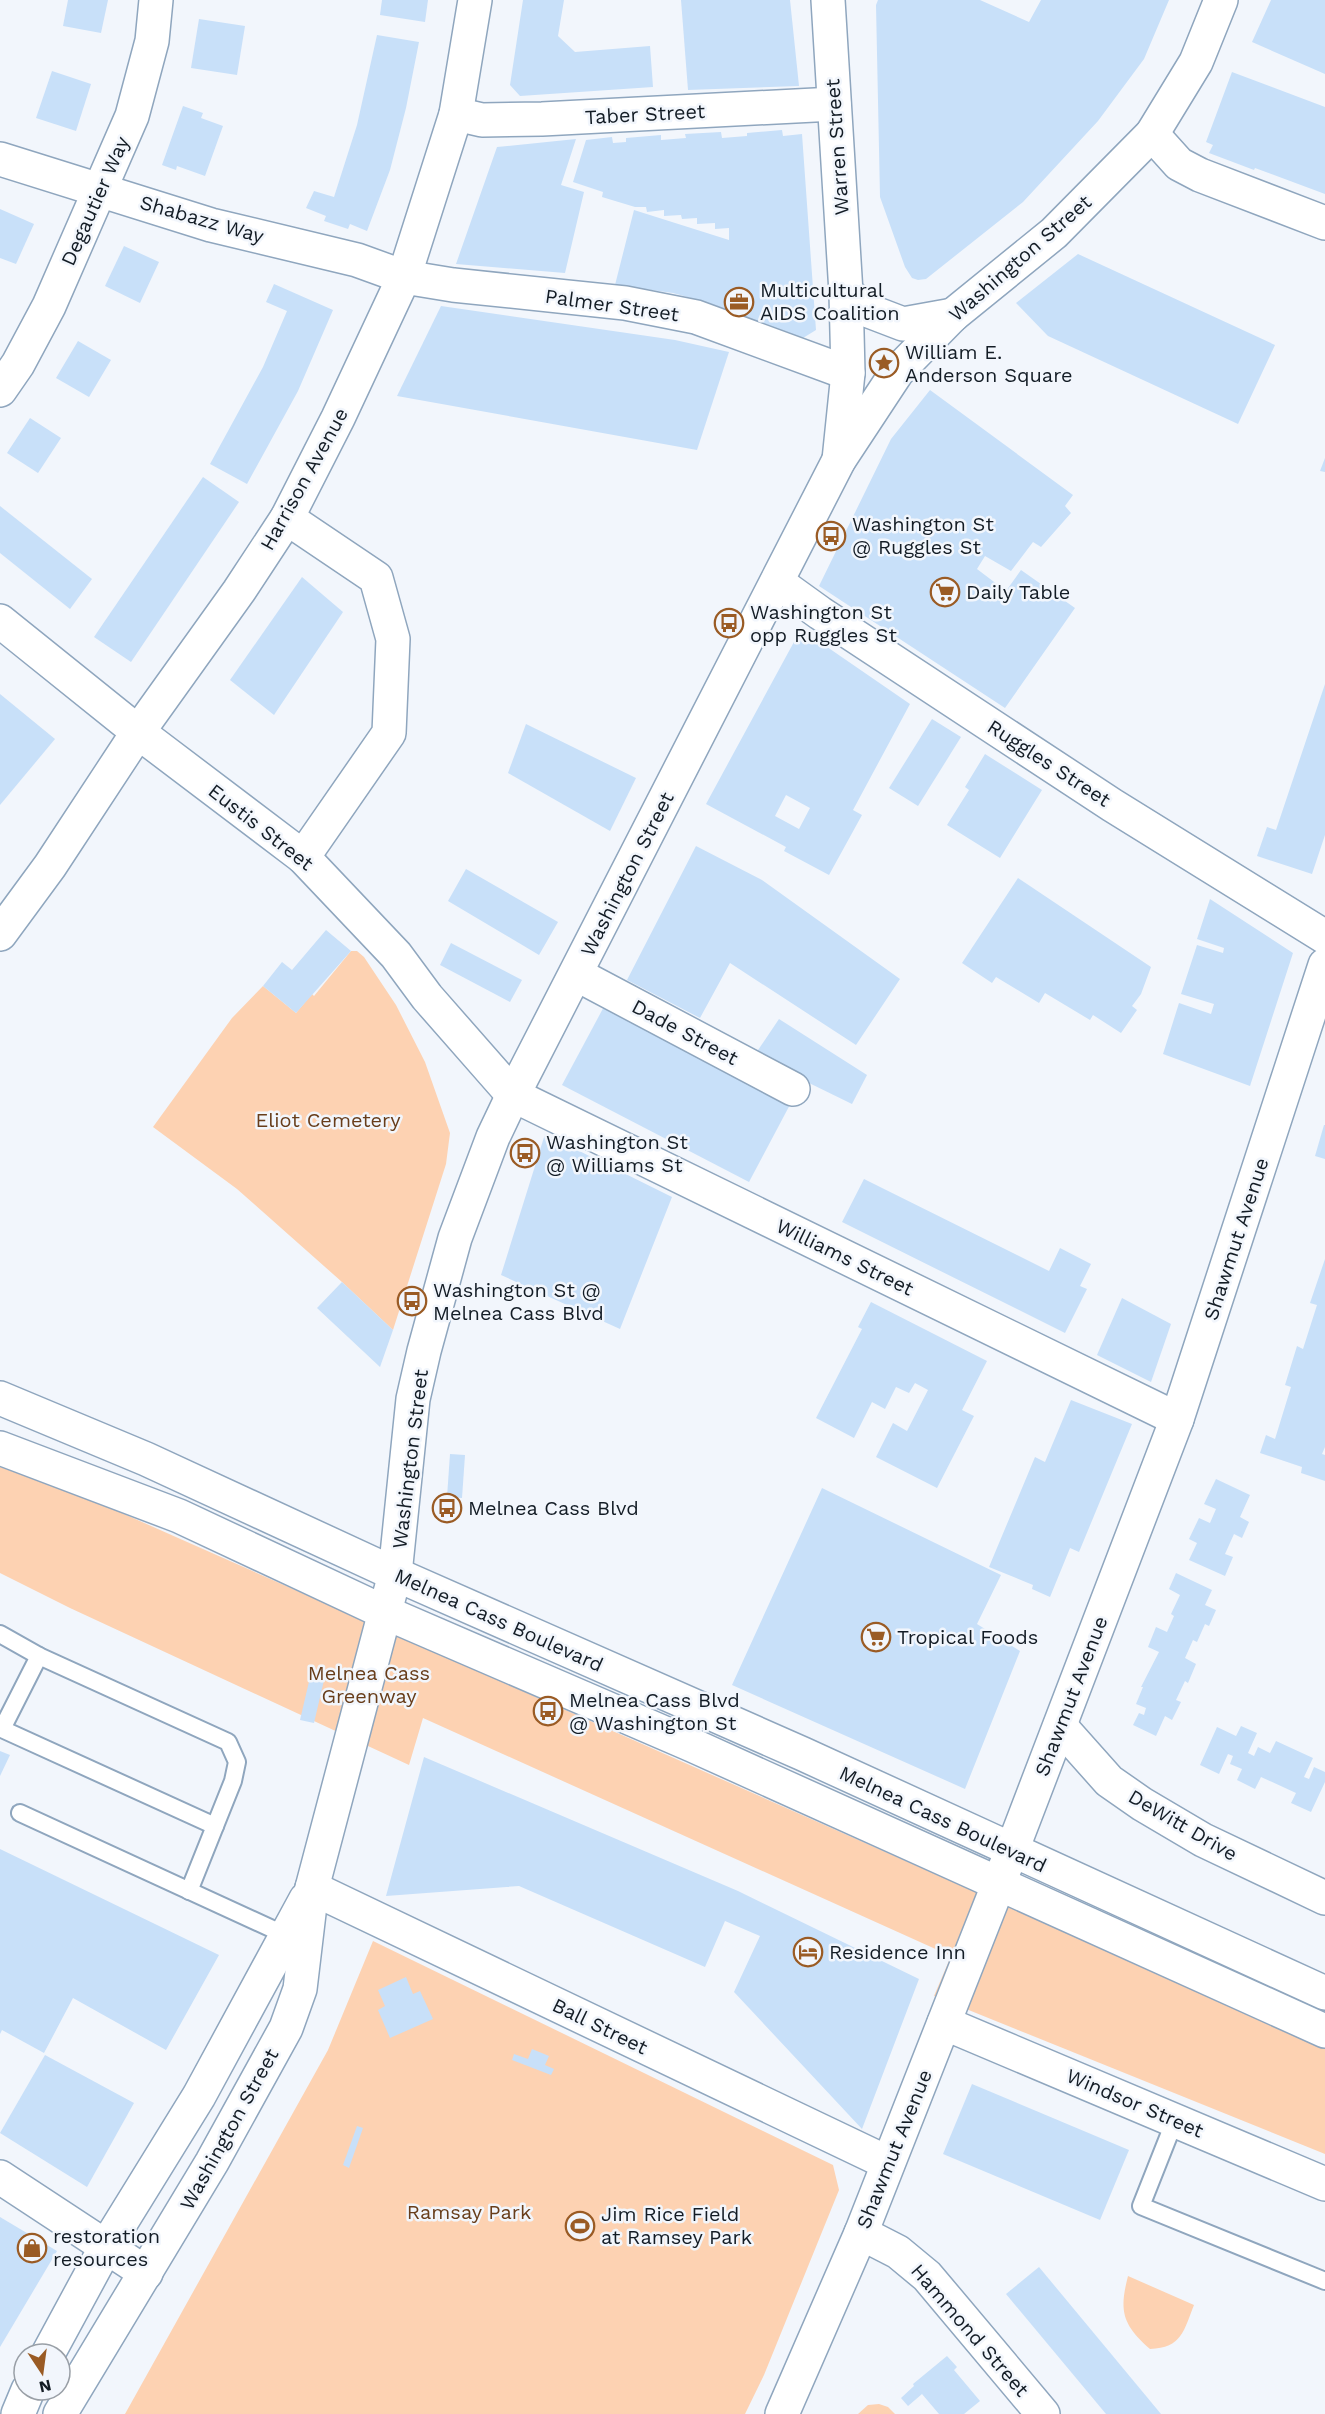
<svg xmlns="http://www.w3.org/2000/svg" width="1325" height="2414" font-family="'Work Sans',sans-serif">
	<style>
		.green { fill: #fdd2b2 }
		.building { fill: #c8e0f9; fill-rule: evenodd }
		.lines { fill: none; stroke-linecap: round; stroke-linejoin: round }
		.lane-casing { stroke: #8fa6be; stroke-width: 20 }
		.street-casing { stroke: #8fa6be; stroke-width: 36 }
		.secondary-casing { stroke: #8fa6be; stroke-width: 36 }
		.primary-casing { stroke: #8fa6be; stroke-width: 36 }
		.lane { stroke: #fff; stroke-width: 16 }
		.street { stroke: #fff; stroke-width: 33 }
		.secondary { stroke: #fff; stroke-width: 33 }
		.primary { stroke: #fff; stroke-width: 33 }
		.labels { text-anchor: middle; dominant-baseline: central; stroke-width: 5; stroke-linejoin: round; paint-order: stroke }
		.street-label { font-size: 20px; fill: #131c25; stroke: #f2f6fc }
		.poi-label { font-size: 20px; fill: #131c25; stroke: #f2f6fc; text-anchor: start }
		.park-label { font-size: 20px; fill: #683d1a; stroke: #f2f6fc }
	</style>
	<rect width="100%" height="100%" fill="#f2f6fc"/>
	<g class="green">
		<polygon points="351,951 357,951 364,957 396,1005 425,1062 450,1133 446,1164 393,1330 342,1282 237,1189 153,1127 232,1018 263,986 296,1013 312,994 314,996"/>
		<polygon points="0,1467 88,1498 1325,2047 1325,2154 934,1996 951,1956 423,1718 409,1765 70,1608 0,1573"/>
		<polygon points="373,1941 833,2165 839,2190 764,2375 745,2414 125,2414 328,2050"/>
		<path d="M 1128,2276 L 1194,2305 C 1184,2330 1182,2348 1150,2349 C 1122,2324 1119,2311 1128,2276 Z"/>
		<polygon points="879,2404 888,2407 895,2414 858,2414 868,2405"/>
	</g>
	<g class="building">
		<polygon points="68,0 108,0 101,33 63,26"/>
		<polygon points="382,0 428,0 425,22 380,15"/>
		<polygon points="523,0 564,0 558,36 575,52 650,46 653,87 520,96 510,85"/>
		<polygon points="681,0 790,0 799,86 688,90"/>
		<polygon points="878,0 980,0 1029,22 1041,0 1169,0 1144,59 1098,121 1023,202 926,279 918,280 912,278 905,267 880,197 876,5"/>
		<polygon points="1271,0 1325,0 1325,74 1252,42"/>
		<polygon points="199,19 245,26 237,75 191,68"/>
		<polygon points="377,35 419,42 406,108 390,170 367,231 350,224 348,229 324,221 326,216 306,208 314,191 334,197 357,125"/>
		<polygon points="52,71 91,84 76,131 36,118"/>
		<polygon points="1232,72 1325,107 1325,194 1255,168 1254,170 1209,153 1213,145 1206,142"/>
		<polygon points="183,106 203,113 201,118 223,126 205,176 177,166 176,170 162,165"/>
		<polygon points="782,130 783,136 802,134 816,330 803,338 709,303 673,293 615,285 634,210 729,240 729,228 715,229 715,223 697,224 697,218 682,219 681,215 664,216 664,210 647,212 646,207 635,207 602,197 603,192 573,182 586,140 612,137 613,143 626,142 626,138 661,135 661,140 686,138 685,134 721,132 722,138 747,136 747,133"/>
		<polygon points="576,139 561,185 584,192 565,273 456,264 497,147"/>
		<polygon points="0,209 34,224 16,264 0,258"/>
		<polygon points="124,246 159,262 140,303 105,286"/>
		<polygon points="1078,254 1275,345 1238,424 1048,336 1016,303"/>
		<polygon points="274,284 333,310 298,391 247,484 210,464 263,367 287,311 266,302"/>
		<polygon points="441,306 675,340 729,352 697,450 397,396"/>
		<polygon points="78,341 111,360 89,397 56,378"/>
		<polygon points="930,390 1073,495 1065,506 1071,513 1041,547 1033,542 1011,571 985,556 977,569 1006,591 1021,570 1075,608 1005,708 819,586 891,439"/>
		<polygon points="30,418 61,438 38,473 7,453"/>
		<polygon points="1325,458 1325,472 1320,471"/>
		<polygon points="203,477 239,502 131,662 94,637"/>
		<polygon points="0,506 92,579 70,609 0,553"/>
		<polygon points="302,577 343,612 274,715 230,680"/>
		<path d="M 801,629 L 910,704 L 853,810 L 862,815 L 829,875 L 784,851 L 786,847 L 706,804 ZM 786,795 L 810,808 L 799,829 L 775,816 Z"/>
		<polygon points="1325,684 1325,835 1312,874 1257,856 1267,827 1276,830"/>
		<polygon points="0,694 55,739 0,805"/>
		<polygon points="932,719 961,737 918,806 889,788"/>
		<polygon points="526,724 636,778 610,831 508,773"/>
		<polygon points="985,754 1042,790 1000,858 947,825 969,790 965,787"/>
		<polygon points="696,846 762,880 900,979 856,1045 730,963 700,1018 627,980"/>
		<polygon points="466,869 558,922 539,955 448,901"/>
		<polygon points="1018,878 1151,967 1141,994 1132,1006 1137,1010 1121,1033 1093,1015 1090,1020 1045,993 1039,1003 996,977 992,983 962,963"/>
		<polygon points="1210,899 1293,953 1250,1086 1163,1054 1179,1003 1211,1014 1214,1004 1181,994 1197,945 1223,953 1224,948 1197,939"/>
		<polygon points="326,930 351,951 296,1013 263,986 282,962 292,970"/>
		<polygon points="451,943 522,980 510,1002 440,965"/>
		<polygon points="607,1001 793,1099 749,1182 562,1085"/>
		<polygon points="779,1019 867,1075 852,1104 754,1056"/>
		<polygon points="1324,1125 1325,1125 1325,1159 1315,1156"/>
		<polygon points="545,1134 672,1197 620,1329 501,1275"/>
		<polygon points="864,1179 1049,1271 1060,1248 1091,1264 1080,1286 1087,1289 1065,1333 842,1222"/>
		<polygon points="1325,1259 1325,1447 1322,1454 1325,1455 1325,1481 1301,1473 1302,1467 1260,1453 1266,1435 1275,1439 1291,1387 1285,1385 1297,1346 1303,1349 1317,1305 1310,1303"/>
		<polygon points="342,1282 393,1330 380,1367 317,1308"/>
		<polygon points="1122,1298 1171,1324 1151,1382 1097,1355"/>
		<polygon points="871,1302 987,1361 962,1410 974,1416 937,1488 876,1457 893,1423 907,1431 928,1390 915,1383 909,1393 896,1387 885,1409 872,1402 854,1438 816,1418 862,1329 858,1327"/>
		<polygon points="1071,1400 1132,1424 1079,1552 1070,1548 1050,1597 1032,1589 1033,1585 989,1567 1035,1457 1045,1462"/>
		<polygon points="450,1454 465,1455 462,1498 447,1497"/>
		<polygon points="1216,1479 1250,1495 1240,1517 1249,1522 1242,1538 1234,1534 1225,1554 1233,1557 1225,1576 1189,1560 1197,1543 1189,1539 1199,1518 1210,1523 1216,1509 1204,1504"/>
		<polygon points="822,1488 1001,1575 977,1624 1020,1651 965,1789 732,1685"/>
		<polygon points="1176,1573 1212,1590 1205,1605 1216,1610 1209,1626 1205,1624 1197,1642 1193,1640 1185,1658 1196,1664 1188,1683 1185,1681 1176,1700 1181,1702 1172,1720 1165,1716 1156,1736 1133,1725 1139,1713 1144,1715 1146,1708 1136,1704 1143,1687 1141,1687 1159,1652 1148,1647 1156,1627 1167,1632 1174,1616 1171,1614 1180,1595 1169,1589"/>
		<polygon points="311,1673 325,1676 314,1723 300,1720"/>
		<polygon points="1241,1726 1257,1733 1248,1753 1254,1756 1258,1747 1270,1753 1276,1741 1313,1758 1304,1777 1309,1779 1314,1767 1325,1772 1325,1782 1311,1812 1291,1803 1296,1793 1261,1777 1255,1789 1237,1780 1242,1769 1230,1764 1233,1756 1228,1754 1219,1774 1200,1765 1217,1727 1236,1736"/>
		<polygon points="0,1751 10,1755 0,1776"/>
		<polygon points="424,1757 738,1891 919,1979 862,2129 734,1992 760,1936 725,1921 705,1967 519,1886 386,1896"/>
		<polygon points="0,1849 219,1955 166,2050 73,1998 44,2053 2,2030 0,2034"/>
		<polygon points="406,1977 413,1994 420,1991 433,2019 390,2038 378,2010 385,2006 378,1990"/>
		<polygon points="532,2049 549,2056 545,2065 554,2069 551,2075 512,2060 514,2054 528,2059"/>
		<polygon points="45,2055 134,2103 87,2187 0,2133"/>
		<polygon points="972,2084 1129,2150 1100,2220 943,2154"/>
		<polygon points="357,2126 363,2128 349,2168 343,2165"/>
		<polygon points="0,2217 57,2251 0,2347"/>
		<polygon points="1039,2267 1161,2414 1106,2414 1006,2294"/>
		<polygon points="947,2356 957,2367 954,2370 980,2401 964,2414 939,2414 922,2394 908,2406 901,2398 914,2386 913,2384"/>
	</g>
	<g class="lines">
		<g class="lane-casing">
			<g id="lane">
				<polyline points="0,1634 39,1656 228,1742 237,1762 233,1781 189,1891"/>
				<polyline points="39,1656 2,1729 215,1826"/>
				<polyline points="20,1813 292,1938"/>
				<polyline points="1175,2120 1141,2206 1325,2281"/>
			</g>
		</g>
		<g class="street-casing">
			<g id="street">
				<polyline points="456,114 482,120 542,119 834,104"/>
				<polyline points="0,159 211,225 357,260 404,277 453,285 625,303 696,317 848,373"/>
				<polyline points="0,390 18,364 49,306 132,116 152,41 156,0"/>
				<polyline points="287,518 376,578 393,639 389,733 303,857"/>
				<polyline points="0,621 138,732 303,857 396,955 427,997 513,1095 1177,1419"/>
				<polyline points="576,974 793,1089"/>
				<polyline points="1060,1726 1109,1781 1142,1804 1203,1840 1325,1898"/>
				<polyline points="312,1888 888,2163"/>
				<polyline points="944,2023 1325,2184"/>
				<polyline points="0,2177 146,2273"/>
				<polyline points="861,2233 898,2252 927,2276 1043,2414"/>
			</g>
		</g>
		<g class="secondary-casing">
			<g id="secondary">
				<polyline points="828,0 846,293 848,373 839,460"/>
				<polyline points="1152,134 1179,164 1200,175 1325,223"/>
				<polyline points="846,293 869,311 903,324 953,315"/>
				<polyline points="777,582 820,613 1112,805 1325,937"/>
				<polyline points="0,934 50,866 138,732 239,591 287,518 338,418 404,277 456,114 475,0"/>
				<polyline points="782,2414 861,2233 1012,1850 1177,1419 1325,965"/>
			</g>
		</g>
		<g class="primary-casing">
			<g id="primary">
				<polyline points="0,1398 146,1459 395,1574 803,1754 1325,1993"/>
				<polyline points="0,1448 179,1516 384,1612 692,1745 1325,2031"/>
				<polyline points="48,2354 107,2245 199,2096 306,1899"/>
				<polyline points="18,2414 28,2390"/>
				<polyline points="60,2414 212,2162 286,2028 300,1989 312,1888 395,1574 413,1399 424,1351 455,1238 493,1137 513,1095 839,460 897,372 953,315 1054,233 1152,134 1196,62 1221,0"/>
			</g>
		</g>
		<use href="#lane" class="lane"/>
		<use href="#street" class="street"/>
		<use href="#secondary" class="secondary"/>
		<use href="#primary" class="primary"/>
	</g>
	<defs>
		<g id="office-ring" transform="scale(1.5)"><circle r="9.5" fill="#f2f6fc" stroke="#9a5b24" stroke-width="1.5"/><path d="M-6-3h4V-5.5h4V-3h4V5H-6ZM-1-4.5V-3h2v-1.5ZM-6 0V1H6V0Z" fill="#9a5b24"/></g>
		<g id="sight-ring" transform="scale(1.5)"><circle r="9.5" fill="#f2f6fc" stroke="#9a5b24" stroke-width="1.5"/><path d="M0-6L1.8-2.2L6-1.7L2.9 1.2L3.7 5.4L0 3.3L-3.7 5.4L-2.9 1.2L-6-1.7L-1.8-2.2Z" fill="#9a5b24"/></g>
		<g id="bus-ring" transform="scale(1.5)"><circle r="9.5" fill="#f2f6fc" stroke="#9a5b24" stroke-width="1.5"/><path d="M-5-6H5V4H4V6H2V4H-2V6H-4V4H-5ZM-3.5-4V0h7V-4ZM-3.5 1.2v1.5H-2V1.2ZM2 1.2v1.5H3.5V1.2Z" fill="#9a5b24"/></g>
		<g id="supermarket-ring" transform="scale(1.5)"><circle r="9.5" fill="#f2f6fc" stroke="#9a5b24" stroke-width="1.5"/><path d="M-6-5.5h2.5l.6 2H6L4.5 2H-2.5L-4.4-4H-6ZM-1.5 3.2a1.3 1.3 0 1 0 .1 0ZM3 3.2a1.3 1.3 0 1 0 .1 0Z" fill="#9a5b24"/></g>
		<g id="hotel-ring" transform="scale(1.5)"><circle r="9.5" fill="#f2f6fc" stroke="#9a5b24" stroke-width="1.5"/><path d="M-6-4.5h1.5V1H6V5H4.5V3h-9V5H-6ZM-4 0a1.8 1.8 0 1 1 3.6 0ZM.5 0V-2.5h3Q6-2.5 6 0Z" fill="#9a5b24"/></g>
		<g id="stadium-ring" transform="scale(1.5)"><circle r="9.5" fill="#f2f6fc" stroke="#9a5b24" stroke-width="1.5"/><path d="M0-5a6.5 5 0 1 0 0 10a6.5 5 0 1 0 0-10ZM-3.5-1.8h7v3.6h-7Z" fill="#9a5b24"/></g>
		<g id="shop-ring" transform="scale(1.5)"><circle r="9.5" fill="#f2f6fc" stroke="#9a5b24" stroke-width="1.5"/><path d="M-5-2.5h2.3a2.7 3.5 0 0 1 5.4 0H5L5.5 6h-11ZM-1.5-2.5h3a1.5 2.3 0 0 0-3 0Z" fill="#9a5b24"/></g>
	</defs>
	<g fill-rule="evenodd">
		<use href="#office-ring" x="739" y="302"/>
		<use href="#sight-ring" x="884" y="363"/>
		<use href="#bus-ring" x="831" y="536"/>
		<use href="#supermarket-ring" x="945" y="592"/>
		<use href="#bus-ring" x="729" y="623"/>
		<use href="#bus-ring" x="525" y="1153"/>
		<use href="#bus-ring" x="412" y="1301"/>
		<use href="#bus-ring" x="447" y="1508"/>
		<use href="#supermarket-ring" x="876" y="1637"/>
		<use href="#bus-ring" x="548" y="1711"/>
		<use href="#hotel-ring" x="808" y="1952"/>
		<use href="#stadium-ring" x="580" y="2226"/>
		<use href="#shop-ring" x="32" y="2248"/>
	</g>
	<g class="labels">
		<g class="street-label">
			<text transform="translate(645 114) rotate(-3)">Taber Street</text>
			<text transform="translate(837 147) rotate(-94)">Warren Street</text>
			<text transform="translate(95 201) rotate(-66)">Degautier Way</text>
			<text transform="translate(202 219) rotate(16)">Shabazz Way</text>
			<text transform="translate(1020 258) rotate(-41)">Washington Street</text>
			<text transform="translate(612 305) rotate(8)">Palmer Street</text>
			<text transform="translate(304 479) rotate(-61)">Harrison Avenue</text>
			<text transform="translate(1049 763) rotate(33)">Ruggles Street</text>
			<text transform="translate(261 827) rotate(38)">Eustis Street</text>
			<text transform="translate(627 874) rotate(-63)">Washington Street</text>
			<text transform="translate(685 1032) rotate(28)">Dade Street</text>
			<text transform="translate(1236 1239) rotate(-72)">Shawmut Avenue</text>
			<text transform="translate(845 1257) rotate(26)">Williams Street</text>
			<text transform="translate(410 1459) rotate(-83)">Washington Street</text>
			<text transform="translate(499 1620) rotate(24)">Melnea Cass Boulevard</text>
			<text transform="translate(1071 1696) rotate(-69)">Shawmut Avenue</text>
			<text transform="translate(943 1819) rotate(25)">Melnea Cass Boulevard</text>
			<text transform="translate(1183 1825) rotate(30)">DeWitt Drive</text>
			<text transform="translate(600 2026) rotate(26)">Ball Street</text>
			<text transform="translate(1135 2103) rotate(23)">Windsor Street</text>
			<text transform="translate(229 2129) rotate(-61)">Washington Street</text>
			<text transform="translate(894 2149) rotate(-68)">Shawmut Avenue</text>
			<text transform="translate(970 2330) rotate(49)">Hammond Street</text>
		</g>
		<g class="poi-label">
			<text x="760" y="290">Multicultural<tspan x="760" dy="23">AIDS Coalition</tspan></text>
			<text x="905" y="352">William E.<tspan x="905" dy="23">Anderson Square</tspan></text>
			<text x="852" y="524">Washington St<tspan x="852" dy="23">@ Ruggles St</tspan></text>
			<text x="966" y="592">Daily Table</text>
			<text x="750" y="612">Washington St<tspan x="750" dy="23">opp Ruggles St</tspan></text>
			<text x="546" y="1142">Washington St<tspan x="546" dy="23">@ Williams St</tspan></text>
			<text x="433" y="1290">Washington St @<tspan x="433" dy="23">Melnea Cass Blvd</tspan></text>
			<text x="468" y="1508">Melnea Cass Blvd</text>
			<text x="897" y="1637">Tropical Foods</text>
			<text x="569" y="1700">Melnea Cass Blvd<tspan x="569" dy="23">@ Washington St</tspan></text>
			<text x="829" y="1952">Residence Inn</text>
			<text x="601" y="2214">Jim Rice Field<tspan x="601" dy="23">at Ramsey Park</tspan></text>
			<text x="53" y="2236">restoration<tspan x="53" dy="23">resources</tspan></text>
		</g>
		<g class="park-label">
			<text x="328" y="1120">Eliot Cemetery</text>
			<text x="369" y="1673">Melnea Cass<tspan x="369" dy="23">Greenway</tspan></text>
			<text x="469" y="2212">Ramsay Park</text>
		</g>
	</g>
	<g transform="translate(42 2372) rotate(167)"><circle r="28" fill="#f2f6fc" stroke="#999fa6" stroke-width="1.5"/>
	<path d="M0-4.5L10 22L0 15L-10 22Z" fill="#9a5b24"/>
	<text y="-9" font-size="16" font-weight="bold" text-anchor="middle" fill="#131c25">N</text>
	</g>
</svg>
